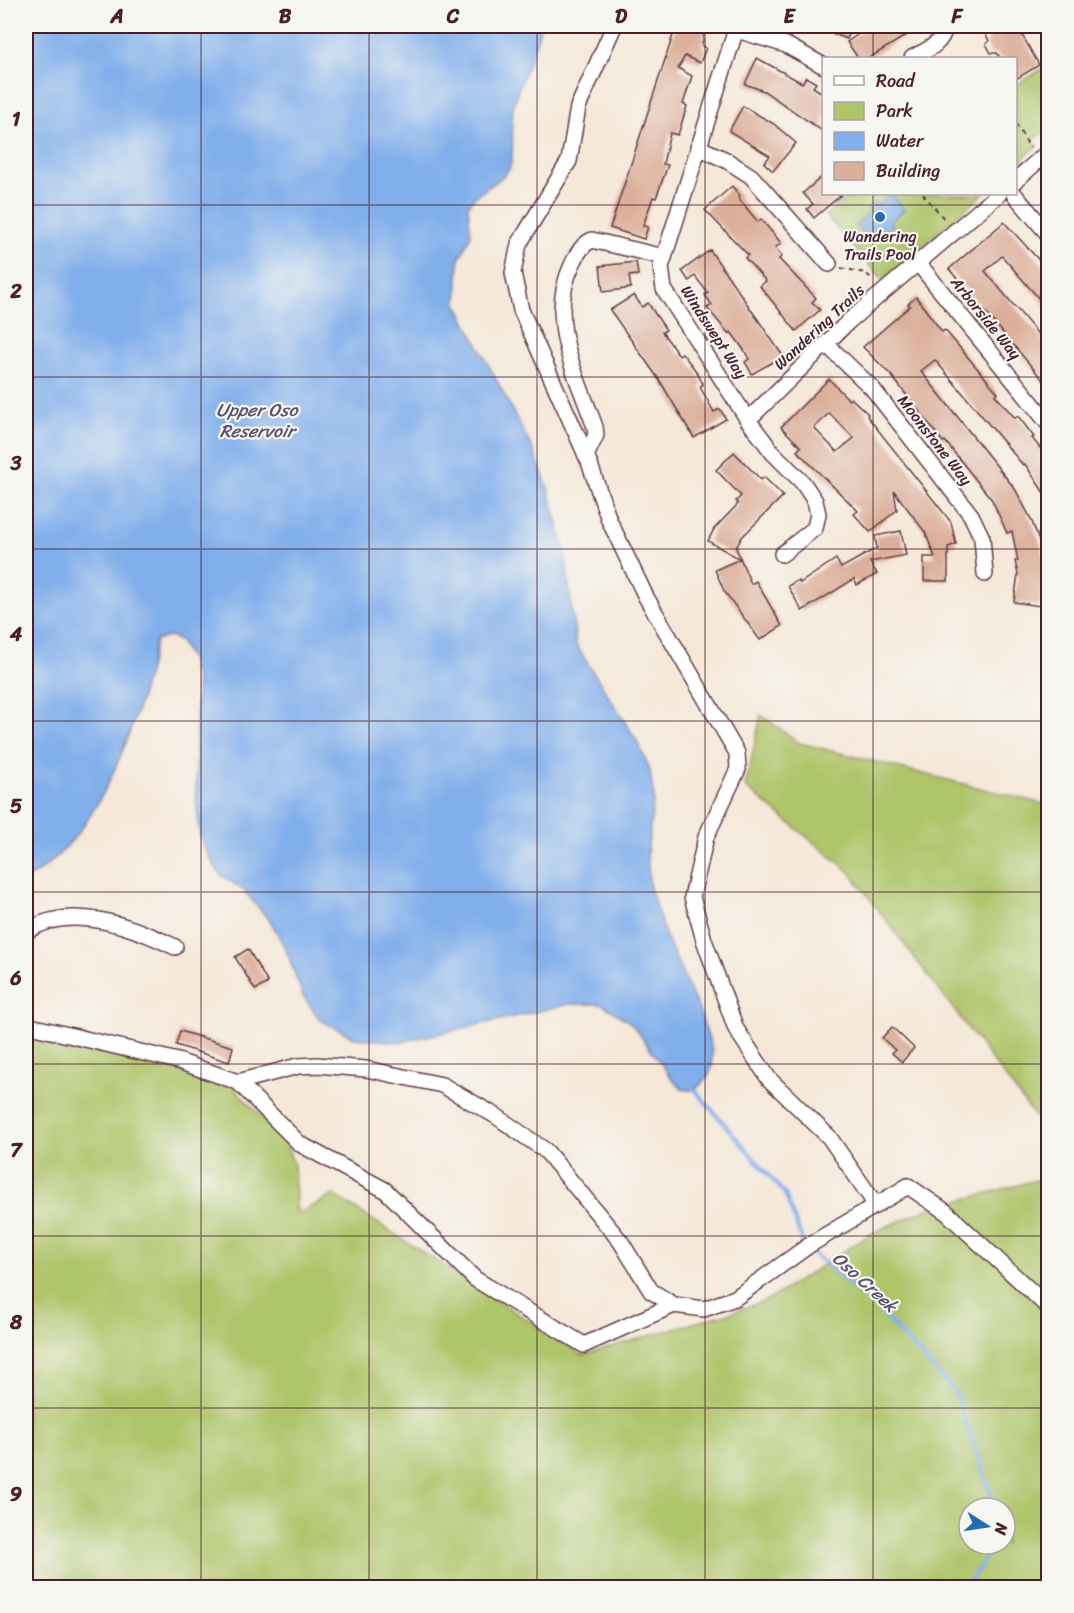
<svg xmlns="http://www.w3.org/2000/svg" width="1074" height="1613" font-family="Sriracha,sans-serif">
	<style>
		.green { fill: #afc56a; stroke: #7c724a; stroke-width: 1.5; fill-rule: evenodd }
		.water { fill: #81afeb; stroke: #66678b; stroke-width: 1.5 }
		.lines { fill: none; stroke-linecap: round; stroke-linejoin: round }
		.stream { stroke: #81afeb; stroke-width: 4 }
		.building { fill: #dcaf9a; fill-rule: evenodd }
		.minor-casing { stroke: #643d45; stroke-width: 18 }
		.path { stroke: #643d45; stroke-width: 2; stroke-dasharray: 4.5 4.5; stroke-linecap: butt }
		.minor { stroke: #fff; stroke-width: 15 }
		.grid { fill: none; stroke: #4a1f2b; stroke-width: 1.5; stroke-opacity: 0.55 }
		.poi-dot { fill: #1f6fb2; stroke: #f6f6f2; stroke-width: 2 }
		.labels { text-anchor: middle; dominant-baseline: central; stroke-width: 4.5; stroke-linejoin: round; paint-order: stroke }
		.poi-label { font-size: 16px; fill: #4a1f2b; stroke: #f6f6f2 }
		.street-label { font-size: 16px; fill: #4a1f2b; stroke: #f6f6f2 }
		.water-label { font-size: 18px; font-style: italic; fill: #5d516e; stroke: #f6f6f2 }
		.neatline { fill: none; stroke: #4a1f2b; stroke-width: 2 }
		.grid-label { font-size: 20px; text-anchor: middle; font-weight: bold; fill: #4a1f2b }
	</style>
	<rect width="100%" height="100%" fill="#f6f6f2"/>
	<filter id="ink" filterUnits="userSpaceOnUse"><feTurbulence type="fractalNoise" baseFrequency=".0167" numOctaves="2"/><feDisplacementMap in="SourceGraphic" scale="12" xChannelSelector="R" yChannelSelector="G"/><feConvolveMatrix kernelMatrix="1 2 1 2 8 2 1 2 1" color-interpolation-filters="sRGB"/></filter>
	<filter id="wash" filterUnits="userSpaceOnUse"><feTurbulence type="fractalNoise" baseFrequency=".008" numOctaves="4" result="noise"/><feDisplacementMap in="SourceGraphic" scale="24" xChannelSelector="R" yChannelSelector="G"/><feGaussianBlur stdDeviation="1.35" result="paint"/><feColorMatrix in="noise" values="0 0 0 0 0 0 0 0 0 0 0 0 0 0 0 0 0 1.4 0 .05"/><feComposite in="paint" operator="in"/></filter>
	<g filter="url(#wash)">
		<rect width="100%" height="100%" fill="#f5e8d8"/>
		<g class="green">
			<polygon points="1048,65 1048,130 1032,140 1037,146 1016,165 1016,85"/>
			<polygon points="851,194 983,194 883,280 825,215"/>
			<polygon points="761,715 800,743 1048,805 1048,1134 849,871 745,787"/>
			<path d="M 26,1033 L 138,1063 L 170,1067 L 232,1086 L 286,1142 L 294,1166 L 297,1214 L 334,1195 L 582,1355 L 736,1311 L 772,1298 L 872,1233 L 927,1209 L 1048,1177 L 1048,1587 L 26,1587 ZM 969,1508 L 1005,1508 L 1005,1544 L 969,1544 Z"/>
		</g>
		<g class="water">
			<path d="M 26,26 L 540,26 C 536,55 518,80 513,109 C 511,124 515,159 509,169 C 499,185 477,189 468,206 L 471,235 L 459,260 L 457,304 L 534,452 L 548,488 L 565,551 L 576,645 L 636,739 L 649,767 L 654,796 L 647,855 L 650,888 L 665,934 L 701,1015 L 712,1049 L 712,1067 L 708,1077 L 695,1090 L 685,1090 L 676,1084 L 631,1023 L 602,1004 L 570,1004 L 402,1042 L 355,1038 L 320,1020 L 303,996 L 286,950 L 271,922 L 244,891 L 220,874 L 204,848 L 200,837 L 196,798 L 196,682 L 190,658 L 180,642 L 171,636 L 156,640 C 138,719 102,838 26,879 Z"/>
			<polygon points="891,194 904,210 890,222 893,225 887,231 884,228 870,241 856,225 870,212 868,209 874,203 877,206"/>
		</g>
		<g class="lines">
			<g class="stream">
				<polyline points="695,1090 785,1194 804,1245"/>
				<polyline points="809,1250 875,1306 955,1392 993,1500 993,1508"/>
				<polyline points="966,1588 994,1544"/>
			</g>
		</g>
		<g id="blocks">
			<g class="building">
				<polygon points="676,26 705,26 702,46 706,48 700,63 685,56 678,68 692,76 683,104 687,106 678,135 670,133 663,164 668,165 656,198 653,197 643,226 648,227 644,239 610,228"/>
				<polygon points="813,26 852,26 847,39"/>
				<polygon points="870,26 922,26 869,58 858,58 847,42"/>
				<polygon points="993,26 1017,26 1039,65 1016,79 1016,58 1000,58 997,53 991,53 986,44 989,41 984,31"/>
				<polygon points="757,58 802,83 806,77 816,83 813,87 824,94 824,132 764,91 745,84"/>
				<polygon points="743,106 774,124 796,143 773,171 764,163 770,156 729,131"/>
				<polygon points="824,175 824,194 842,194 814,218 807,209 813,204 803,193"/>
				<polygon points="732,186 740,196 738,198 758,222 761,219 781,243 775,248 782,256 779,259 816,298 812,302 820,310 796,331 760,286 766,281 745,258 748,255 705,210"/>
				<polygon points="1004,222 1048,270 1048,309 1002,256 985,271 1048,346 1048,386 949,269"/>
				<polygon points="710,250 783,356 752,374 745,362 749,359 744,350 731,332 729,334 707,308 712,305 705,295 708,293 695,276 689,281 682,271"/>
				<polygon points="636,262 638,275 629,276 631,288 603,292 600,266"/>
				<polygon points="634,295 642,307 648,303 666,330 662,332 679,355 682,353 696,371 703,384 700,387 714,412 720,409 726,419 694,438 660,381 610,310"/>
				<polygon points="916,297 942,332 945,330 998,393 995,395 1015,418 1018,416 1034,437 1032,438 1048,458 1048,499 1025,464 1023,465 935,360 921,371 1015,489 1031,519 1040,543 1046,569 1040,606 1014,602 1018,574 1015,561 1018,561 1012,531 1007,533 992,500 945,441 943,442 891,375 863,347 910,306 908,304"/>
				<path d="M 829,379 L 849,400 L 851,398 L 868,414 L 867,416 L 951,522 L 956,544 L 948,547 L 948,581 L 924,581 L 924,557 L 935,557 L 925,532 L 894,491 L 897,510 L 870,532 L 854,514 L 858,511 L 797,451 L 801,447 L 781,427 ZM 829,413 L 854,438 L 837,452 L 814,428 Z"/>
				<polygon points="734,452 761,480 764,477 783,496 742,537 736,548 751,584 756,581 782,626 760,640 724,591 715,570 740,559 708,541 714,529 738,504 736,501 741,496 716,470"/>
				<polygon points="901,531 906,555 870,562 877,574 857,585 854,579 802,611 788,586 798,580 800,583 836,559 841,568 877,548 875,536"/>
				<polygon points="248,949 268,983 255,990 235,957"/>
				<polygon points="892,1027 914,1048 902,1062 892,1053 895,1050 882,1038"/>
				<polygon points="180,1031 233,1047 229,1062 176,1045"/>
			</g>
		</g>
	</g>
	<g filter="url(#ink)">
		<use href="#blocks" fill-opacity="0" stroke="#643d45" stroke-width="1.5"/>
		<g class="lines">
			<g class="minor-casing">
				<g id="minor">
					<polyline points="614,26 578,107 569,161 519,244 513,273 521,310 589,462 609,520 646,597 737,753 738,769 706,837 692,897 704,940 736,1029 769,1079 829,1137 876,1205"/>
					<polyline points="737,26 661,267 664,289 748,420 773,453 803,483 815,501 818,514 815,528 782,554"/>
					<polyline points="737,30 786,45 824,66"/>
					<path d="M 912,58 C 927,50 943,44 945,26"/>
					<polyline points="698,147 726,160 751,176 829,264"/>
					<polyline points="1016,180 1048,152"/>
					<polyline points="1014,194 1048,234"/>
					<polyline points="918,263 1048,423"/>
					<polyline points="826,344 872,388 971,515 982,538 985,574"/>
					<polyline points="748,420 849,321 999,194"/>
					<path d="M 586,456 L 596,435 L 595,427 C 577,376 546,319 572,265 C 577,255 581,245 592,240 L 664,257"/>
					<path d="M 26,932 C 69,902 132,926 175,947"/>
					<polyline points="26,1025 178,1061 238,1082 298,1066 317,1065 366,1069 442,1085 496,1116 546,1151 621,1242 651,1291 674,1305 704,1309 735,1298 811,1244 908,1186 946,1212 1048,1307"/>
					<polyline points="238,1082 300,1144 385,1190 475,1279 584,1345 674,1305"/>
				</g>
			</g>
			<g class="path">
				<polyline points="1016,124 1030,148"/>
				<polyline points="923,194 946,221"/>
				<polyline points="841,268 865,273 874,280"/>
			</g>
			<use href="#minor" class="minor"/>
		</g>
	</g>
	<path class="grid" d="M 201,26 L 201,1588M 369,26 L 369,1588M 537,26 L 537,1588M 705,26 L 705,1588M 873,26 L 873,58M 873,194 L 873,1588M 26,205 L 1048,205M 26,377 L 1048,377M 26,549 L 1048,549M 26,721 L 1048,721M 26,892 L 1048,892M 26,1064 L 1048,1064M 26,1236 L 1048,1236M 26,1408 L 1048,1408"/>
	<circle class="poi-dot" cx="880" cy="217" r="6"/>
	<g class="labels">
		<g class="poi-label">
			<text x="880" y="236">Wandering<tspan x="880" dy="18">Trails Pool</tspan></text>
		</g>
		<g class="street-label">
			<text transform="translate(986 318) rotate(51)">Arborside Way</text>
			<text transform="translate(819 327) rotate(-43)">Wandering Trails</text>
			<text transform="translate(714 332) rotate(57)">Windswept Way</text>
			<text transform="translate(935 440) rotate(52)">Moonstone Way</text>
		</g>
		<g class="water-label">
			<text x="257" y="410">Upper Oso<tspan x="257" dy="21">Reservoir</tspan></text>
			<text transform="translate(865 1282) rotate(42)">Oso Creek</text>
		</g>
	</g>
	<rect width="1074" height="1613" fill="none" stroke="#f6f6f2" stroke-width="66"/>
	<rect x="822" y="57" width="195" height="138" fill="#f6f6f2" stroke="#b1a0a2" stroke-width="1.5"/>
	<rect x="834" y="76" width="30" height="9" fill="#ffffff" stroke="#b1a0a2" stroke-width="1.5"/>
	<text x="876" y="87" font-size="18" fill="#4a1f2b">Road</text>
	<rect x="834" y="102" width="30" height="18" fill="#afc56a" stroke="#b1a0a2" stroke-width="1.5"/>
	<text x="876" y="117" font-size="18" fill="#4a1f2b">Park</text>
	<rect x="834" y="132" width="30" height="18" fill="#81afeb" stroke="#b1a0a2" stroke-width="1.5"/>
	<text x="876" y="147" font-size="18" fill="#4a1f2b">Water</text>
	<rect x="834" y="162" width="30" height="18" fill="#dcaf9a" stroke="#b1a0a2" stroke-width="1.5"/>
	<text x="876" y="177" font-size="18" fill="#4a1f2b">Building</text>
	<g transform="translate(987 1526) rotate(102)"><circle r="28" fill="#f6f6f2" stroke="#b1a0a2" stroke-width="1.5"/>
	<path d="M0-4.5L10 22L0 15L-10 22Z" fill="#1f6fb2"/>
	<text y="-9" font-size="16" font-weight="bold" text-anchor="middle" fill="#4a1f2b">N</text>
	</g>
	<rect x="33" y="33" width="1008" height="1547" class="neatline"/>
	<g class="grid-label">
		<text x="117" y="23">A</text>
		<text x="285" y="23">B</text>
		<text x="453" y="23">C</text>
		<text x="621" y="23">D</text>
		<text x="789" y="23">E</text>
		<text x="957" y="23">F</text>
		<text x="16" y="126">1</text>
		<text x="16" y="298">2</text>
		<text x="16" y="470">3</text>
		<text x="16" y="641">4</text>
		<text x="16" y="813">5</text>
		<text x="16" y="985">6</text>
		<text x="16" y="1157">7</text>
		<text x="16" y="1329">8</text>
		<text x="16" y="1501">9</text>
	</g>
</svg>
